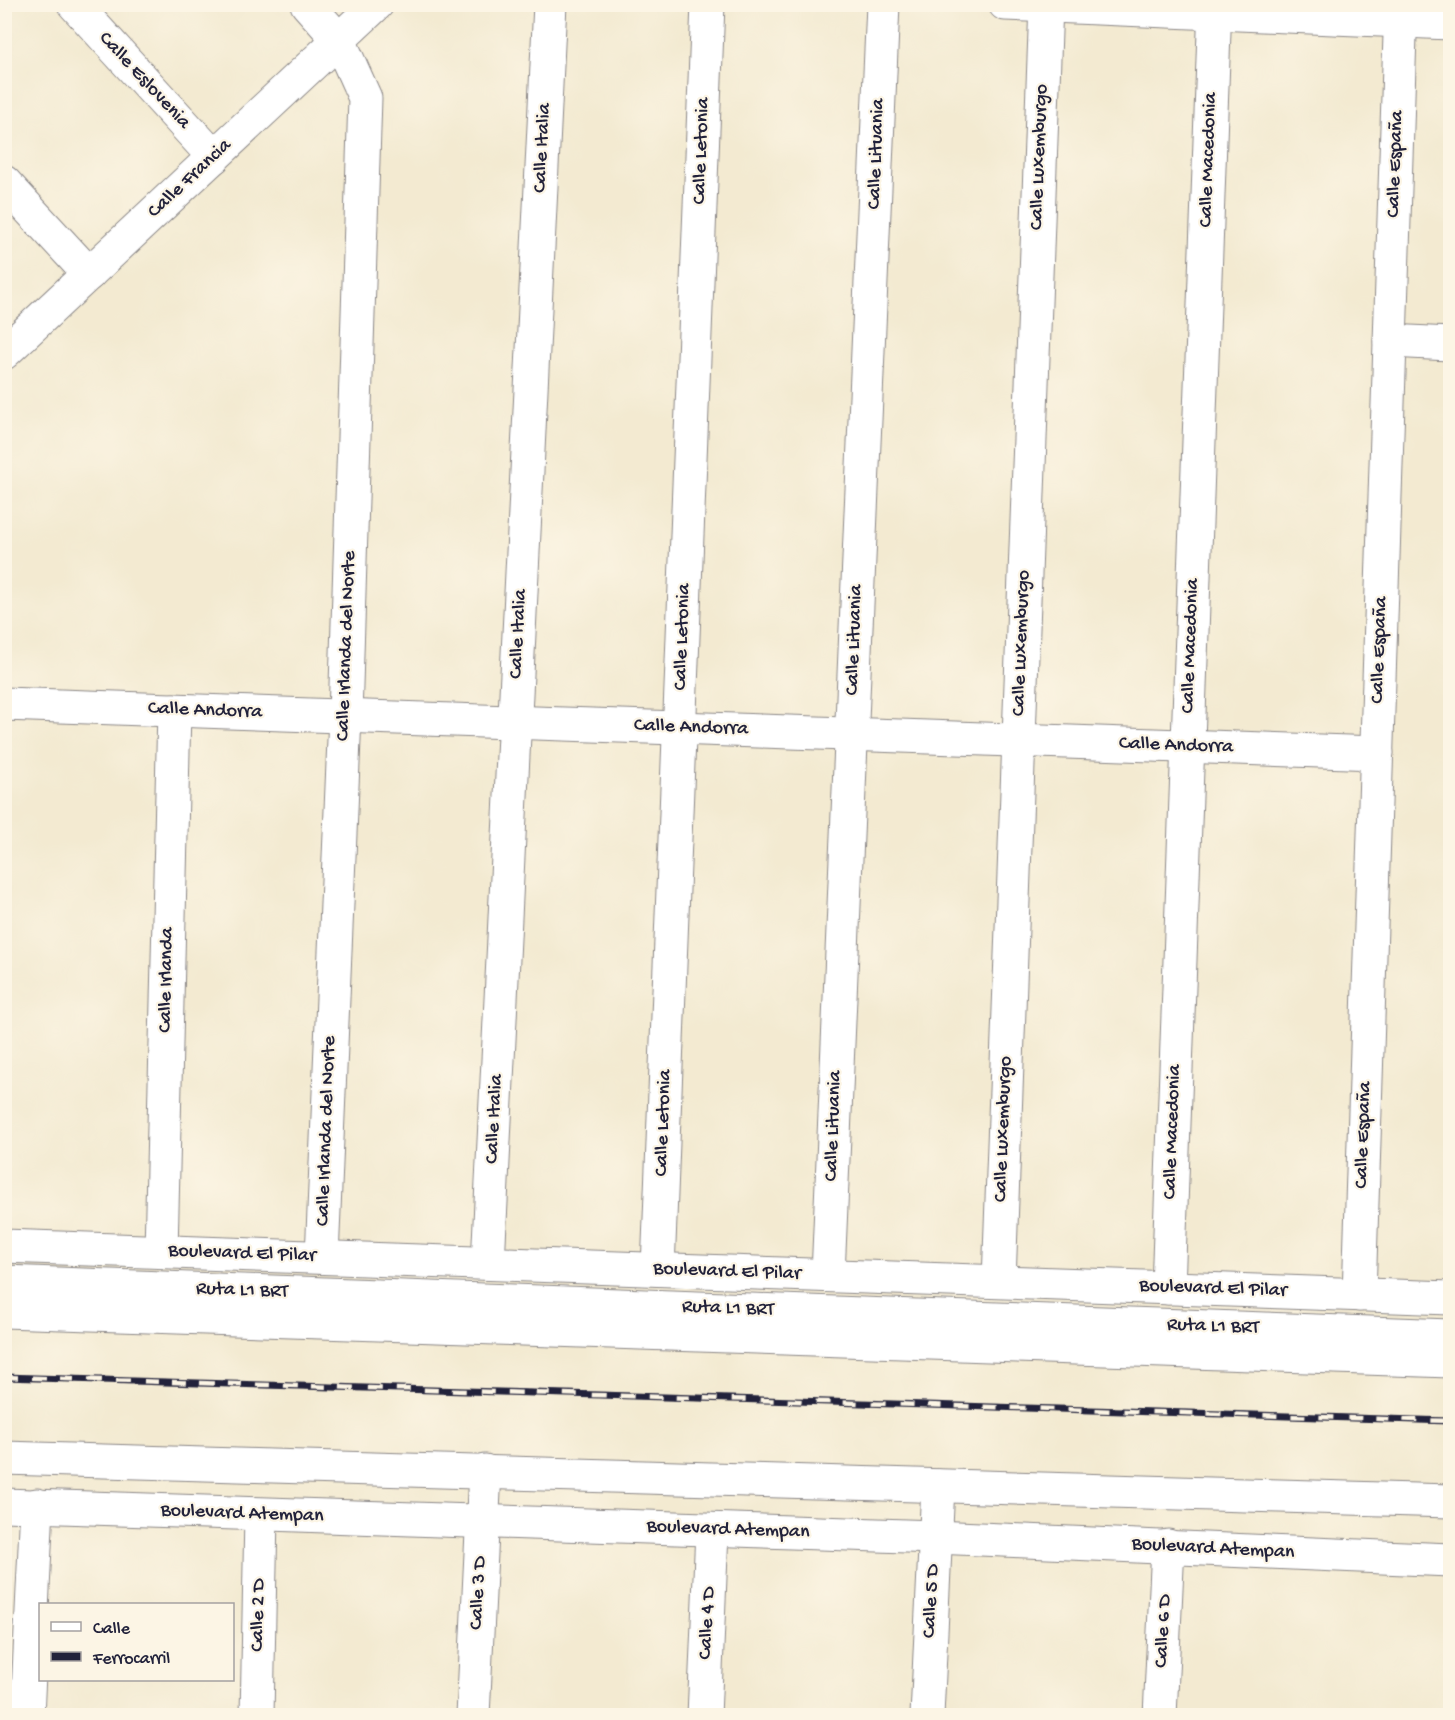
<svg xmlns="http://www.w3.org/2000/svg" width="1455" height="1720" font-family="'Gochi Hand',sans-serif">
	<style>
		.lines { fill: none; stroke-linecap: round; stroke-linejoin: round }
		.minor-casing { stroke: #8a8686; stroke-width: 35 }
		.minor { stroke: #fff; stroke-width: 33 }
		.rail-casing { stroke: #22223b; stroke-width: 7 }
		.rail { stroke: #fcf5e5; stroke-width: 4.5; stroke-dasharray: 14; stroke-linecap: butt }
		.labels { text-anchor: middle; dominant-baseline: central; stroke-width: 4.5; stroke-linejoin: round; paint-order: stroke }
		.street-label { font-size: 20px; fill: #22223b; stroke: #fcf5e5 }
	</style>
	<rect width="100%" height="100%" fill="#fcf5e5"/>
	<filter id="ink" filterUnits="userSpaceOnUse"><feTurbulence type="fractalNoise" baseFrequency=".0167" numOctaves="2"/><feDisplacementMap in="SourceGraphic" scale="12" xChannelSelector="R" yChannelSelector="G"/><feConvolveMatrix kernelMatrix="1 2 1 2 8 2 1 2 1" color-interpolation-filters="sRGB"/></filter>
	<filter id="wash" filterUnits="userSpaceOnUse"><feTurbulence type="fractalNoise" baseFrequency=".008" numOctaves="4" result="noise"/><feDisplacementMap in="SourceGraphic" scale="24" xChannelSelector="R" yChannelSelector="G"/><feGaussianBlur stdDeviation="1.35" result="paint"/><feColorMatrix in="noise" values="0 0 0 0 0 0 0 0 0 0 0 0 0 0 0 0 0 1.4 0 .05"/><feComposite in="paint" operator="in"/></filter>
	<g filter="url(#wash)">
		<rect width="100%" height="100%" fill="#f3ead1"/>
	</g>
	<g filter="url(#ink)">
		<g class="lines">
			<g class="minor-casing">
				<g id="minor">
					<polyline points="74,4 214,157"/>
					<polyline points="307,4 339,40 365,98 345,716 322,1257"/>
					<polyline points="1005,4 1450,23"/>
					<polyline points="4,182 89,274"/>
					<polyline points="1390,341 1450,344"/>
					<polyline points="4,353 377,4"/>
					<polyline points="4,704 1377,753"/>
					<polyline points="4,1246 1450,1298"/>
					<polyline points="161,1251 174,710"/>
					<polyline points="488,1263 550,4"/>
					<polyline points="658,1269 708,4"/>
					<polyline points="828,1275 883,4"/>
					<polyline points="999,1281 1046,4"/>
					<polyline points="4,1282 1450,1336"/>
					<polyline points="1168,1288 1215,4"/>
					<polyline points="1359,1295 1401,4"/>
					<polyline points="4,1311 1450,1361"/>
					<polyline points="4,1458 1450,1501"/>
					<polyline points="4,1505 935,1537 1450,1560"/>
					<polyline points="27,1716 37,1505"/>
					<polyline points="257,1716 261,1515"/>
					<polyline points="473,1716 485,1471"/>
					<polyline points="704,1716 712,1531"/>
					<polyline points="927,1716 938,1486"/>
					<polyline points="1160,1716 1168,1546"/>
				</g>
			</g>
			<use href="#minor" class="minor"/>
			<g class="rail-casing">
				<polyline id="rail" points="4,1377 1450,1421"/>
			</g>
			<use href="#rail" class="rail"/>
		</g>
	</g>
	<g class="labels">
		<g class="street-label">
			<text transform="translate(144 81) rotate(47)">Calle Eslovenia</text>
			<text transform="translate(543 148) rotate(-87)">Calle Italia</text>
			<text transform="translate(702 151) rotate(-88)">Calle Letonia</text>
			<text transform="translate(877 154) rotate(-88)">Calle Lituania</text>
			<text transform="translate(1040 157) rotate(-88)">Calle Luxemburgo</text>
			<text transform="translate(1209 160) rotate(-88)">Calle Macedonia</text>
			<text transform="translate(1396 164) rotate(-88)">Calle España</text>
			<text transform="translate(190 179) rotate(-43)">Calle Francia</text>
			<text transform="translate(519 634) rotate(-87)">Calle Italia</text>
			<text transform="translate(683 637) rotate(-88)">Calle Letonia</text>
			<text transform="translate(855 640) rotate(-88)">Calle Lituania</text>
			<text transform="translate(1022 643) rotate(-88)">Calle Luxemburgo</text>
			<text transform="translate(347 646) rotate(-88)">Calle Irlanda del Norte</text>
			<text transform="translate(1191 646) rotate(-88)">Calle Macedonia</text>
			<text transform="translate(1380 650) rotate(-88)">Calle España</text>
			<text transform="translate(205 711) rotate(2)">Calle Andorra</text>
			<text transform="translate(691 728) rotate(2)">Calle Andorra</text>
			<text transform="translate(1176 746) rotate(2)">Calle Andorra</text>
			<text transform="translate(167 980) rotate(-89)">Calle Irlanda</text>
			<text transform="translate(495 1119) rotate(-87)">Calle Italia</text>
			<text transform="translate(664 1123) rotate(-88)">Calle Letonia</text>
			<text transform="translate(834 1126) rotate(-88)">Calle Lituania</text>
			<text transform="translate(1004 1129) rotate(-88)">Calle Luxemburgo</text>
			<text transform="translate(327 1131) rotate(-88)">Calle Irlanda del Norte</text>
			<text transform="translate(1173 1132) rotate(-88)">Calle Macedonia</text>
			<text transform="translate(1364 1135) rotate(-88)">Calle España</text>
			<text transform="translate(242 1254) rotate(2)">Boulevard El Pilar</text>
			<text transform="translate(727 1272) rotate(2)">Boulevard El Pilar</text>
			<text transform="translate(1213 1289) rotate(2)">Boulevard El Pilar</text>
			<text transform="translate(242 1291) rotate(2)">Ruta L1 BRT</text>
			<text transform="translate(728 1309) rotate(2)">Ruta L1 BRT</text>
			<text transform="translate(1213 1327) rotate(2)">Ruta L1 BRT</text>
			<text transform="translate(242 1514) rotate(2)">Boulevard Atempan</text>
			<text transform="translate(728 1530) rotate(2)">Boulevard Atempan</text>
			<text transform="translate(1213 1549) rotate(3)">Boulevard Atempan</text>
			<text transform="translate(479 1593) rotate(-87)">Calle 3 D</text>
			<text transform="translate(932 1601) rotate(-87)">Calle 5 D</text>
			<text transform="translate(259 1615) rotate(-89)">Calle 2 D</text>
			<text transform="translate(708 1623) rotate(-87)">Calle 4 D</text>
			<text transform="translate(1164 1631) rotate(-87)">Calle 6 D</text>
		</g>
	</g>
	<rect width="1455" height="1720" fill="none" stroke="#fcf5e5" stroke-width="24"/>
	<rect x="39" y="1603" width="195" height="78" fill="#fcf5e5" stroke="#a5a1a1" stroke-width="1.5"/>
	<rect x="51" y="1622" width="30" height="9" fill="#ffffff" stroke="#a5a1a1" stroke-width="1.5"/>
	<text x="93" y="1633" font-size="18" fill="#22223b">Calle</text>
	<rect x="51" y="1652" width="30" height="9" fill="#22223b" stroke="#a5a1a1" stroke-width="1.5"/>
	<text x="93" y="1663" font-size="18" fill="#22223b">Ferrocarril</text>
</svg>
